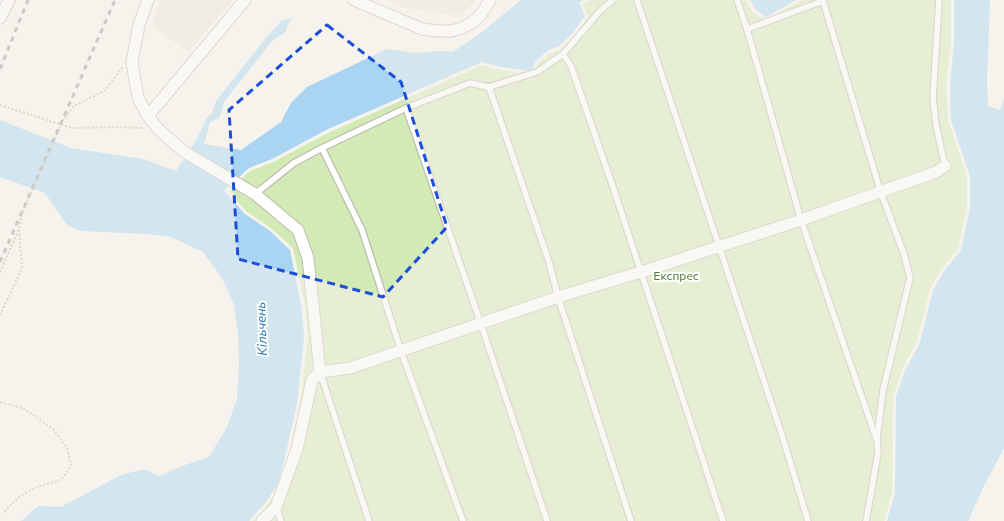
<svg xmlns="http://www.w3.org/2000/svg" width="1004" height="521" font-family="Commissioner,sans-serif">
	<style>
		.residential { fill: #eae5da }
		.green { fill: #d2eab5 }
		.water { fill: #a9d4f2 }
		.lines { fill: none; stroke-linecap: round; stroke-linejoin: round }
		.service-casing { stroke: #c2bbae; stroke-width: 8 }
		.minor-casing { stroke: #c2bbae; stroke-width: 13 }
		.path { stroke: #c4b79f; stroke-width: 2; stroke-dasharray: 2 2; stroke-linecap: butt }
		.service { stroke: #fff; stroke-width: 5.5 }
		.minor { stroke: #fff; stroke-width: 11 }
		.rail { stroke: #9a9a9a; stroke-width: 3; stroke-dasharray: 5 5; stroke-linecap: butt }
		.marked { fill: none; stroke: #1d4ed8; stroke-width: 3; stroke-dasharray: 8 5; stroke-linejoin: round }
		.labels { text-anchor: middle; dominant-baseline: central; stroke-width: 4; stroke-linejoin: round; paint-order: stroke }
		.park-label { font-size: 12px; fill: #4a7f2a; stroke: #fff }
		.water-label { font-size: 13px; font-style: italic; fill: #2e7ab2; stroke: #fff }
	</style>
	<rect width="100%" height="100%" fill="#f6f3ec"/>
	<g class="residential">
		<polygon points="161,0 233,0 188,52 151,25"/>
		<polygon points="386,0 476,0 460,16 405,8"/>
	</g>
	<polygon class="green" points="592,0 746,0 753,12 766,21 783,10 803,0 951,0 951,43 946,84 948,120 967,177 967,207 958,249 941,269 930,289 917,341 902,370 893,396 892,493 884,521 253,521 268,504 282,483 300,405 308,337 305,305 293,248 272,229 246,211 228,191 250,171 273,162 330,132 482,65 500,70 535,75 537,64 549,54 560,49 574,37 588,16 583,4"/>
	<g class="water">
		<polygon points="521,0 584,0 579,2 585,16 571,35 559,46 547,51 535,62 533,71 501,67 482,62 328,129 272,159 249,168 224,191 245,214 270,231 290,250 301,305 304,337 297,404 279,482 266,502 249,521 21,521 38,506 61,507 121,475 144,469 159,476 182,466 209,457 227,427 237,399 239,366 238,333 234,304 222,278 203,252 171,237 147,234 81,231 67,225 45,193 0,177 0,120 71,148 143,159 176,171 195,142 207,118 213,111 216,101 265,39 281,21 291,18 285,32 271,42 225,101 219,118 210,122 204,144 241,150 281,122 291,103 307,87 387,49 415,53 438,51 453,52 482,32"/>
		<polygon points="750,0 796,0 766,17 756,10"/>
		<polygon points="954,0 990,0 987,80 988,106 1000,110 1004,99 1004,448 983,488 968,521 887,521 895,493 896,396 905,371 920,342 933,290 944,271 961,250 970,207 970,176 951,120 950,84 954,44"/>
	</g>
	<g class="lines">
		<g class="service-casing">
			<g id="service">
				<polyline points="637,0 782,435 808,521"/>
				<polyline points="737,0 747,29 801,220 876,438"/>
				<polyline points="939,0 933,98 936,125 945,166"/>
				<polyline points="823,1 881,193 904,254 910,278 883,390 877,439 878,453 866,521"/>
				<polyline points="747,29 823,1 823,0"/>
				<polyline points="563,54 571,66 612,184 723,521"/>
				<polyline points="489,87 549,262 558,297 631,521"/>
				<polyline points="406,108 481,324 547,521"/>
				<polyline points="322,148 362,230 401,351 463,521"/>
				<polyline points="255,194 294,163 322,148 406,108 470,83 489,87 537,72 563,54 600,11 613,0"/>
				<polyline points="320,372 369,521"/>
				<polyline points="276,507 281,521"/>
			</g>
		</g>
		<g class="minor-casing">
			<g id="minor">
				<polyline points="148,0 139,25 132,62 138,98 148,116 158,129 183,151 255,194 298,230 308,258 320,372"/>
				<polyline points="354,0 422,29 438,31 451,31 462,28 473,22 482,13 490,0"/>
				<polyline points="0,18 9,0"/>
				<polyline points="148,116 245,0"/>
				<polyline points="262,521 276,507 297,449 312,380 320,372 350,368 558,297 641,272 801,220 936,172 945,166"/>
			</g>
		</g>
		<g class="path">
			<polyline points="0,105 72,128 116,127 145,128"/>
			<polyline points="0,272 19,229"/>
			<polyline points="0,315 19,275 22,267 19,229 22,213 63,120 74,106 104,91 123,67"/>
			<path d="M 0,402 L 22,408 L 38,418 L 55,431 L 67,448 L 71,466 L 61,480 C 34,487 20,492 3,514"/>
		</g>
		<use href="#service" class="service"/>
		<use href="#minor" class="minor"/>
		<g class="rail">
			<polyline points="0,69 28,0"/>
			<polyline points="0,262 115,0"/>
		</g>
	</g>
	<path d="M0 0H1004V521H0ZM 327,25 L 401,82 L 447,227 L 383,297 L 238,259 L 229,110 Z" fill="#f6f3ec" fill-opacity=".55" fill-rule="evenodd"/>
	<path class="marked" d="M 327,25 L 401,82 L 447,227 L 383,297 L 238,259 L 229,110 Z"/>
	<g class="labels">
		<g class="park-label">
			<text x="676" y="275">Експрес</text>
		</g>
		<g class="water-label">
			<text transform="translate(261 329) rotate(-92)">Кільчень</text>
		</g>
	</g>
</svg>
